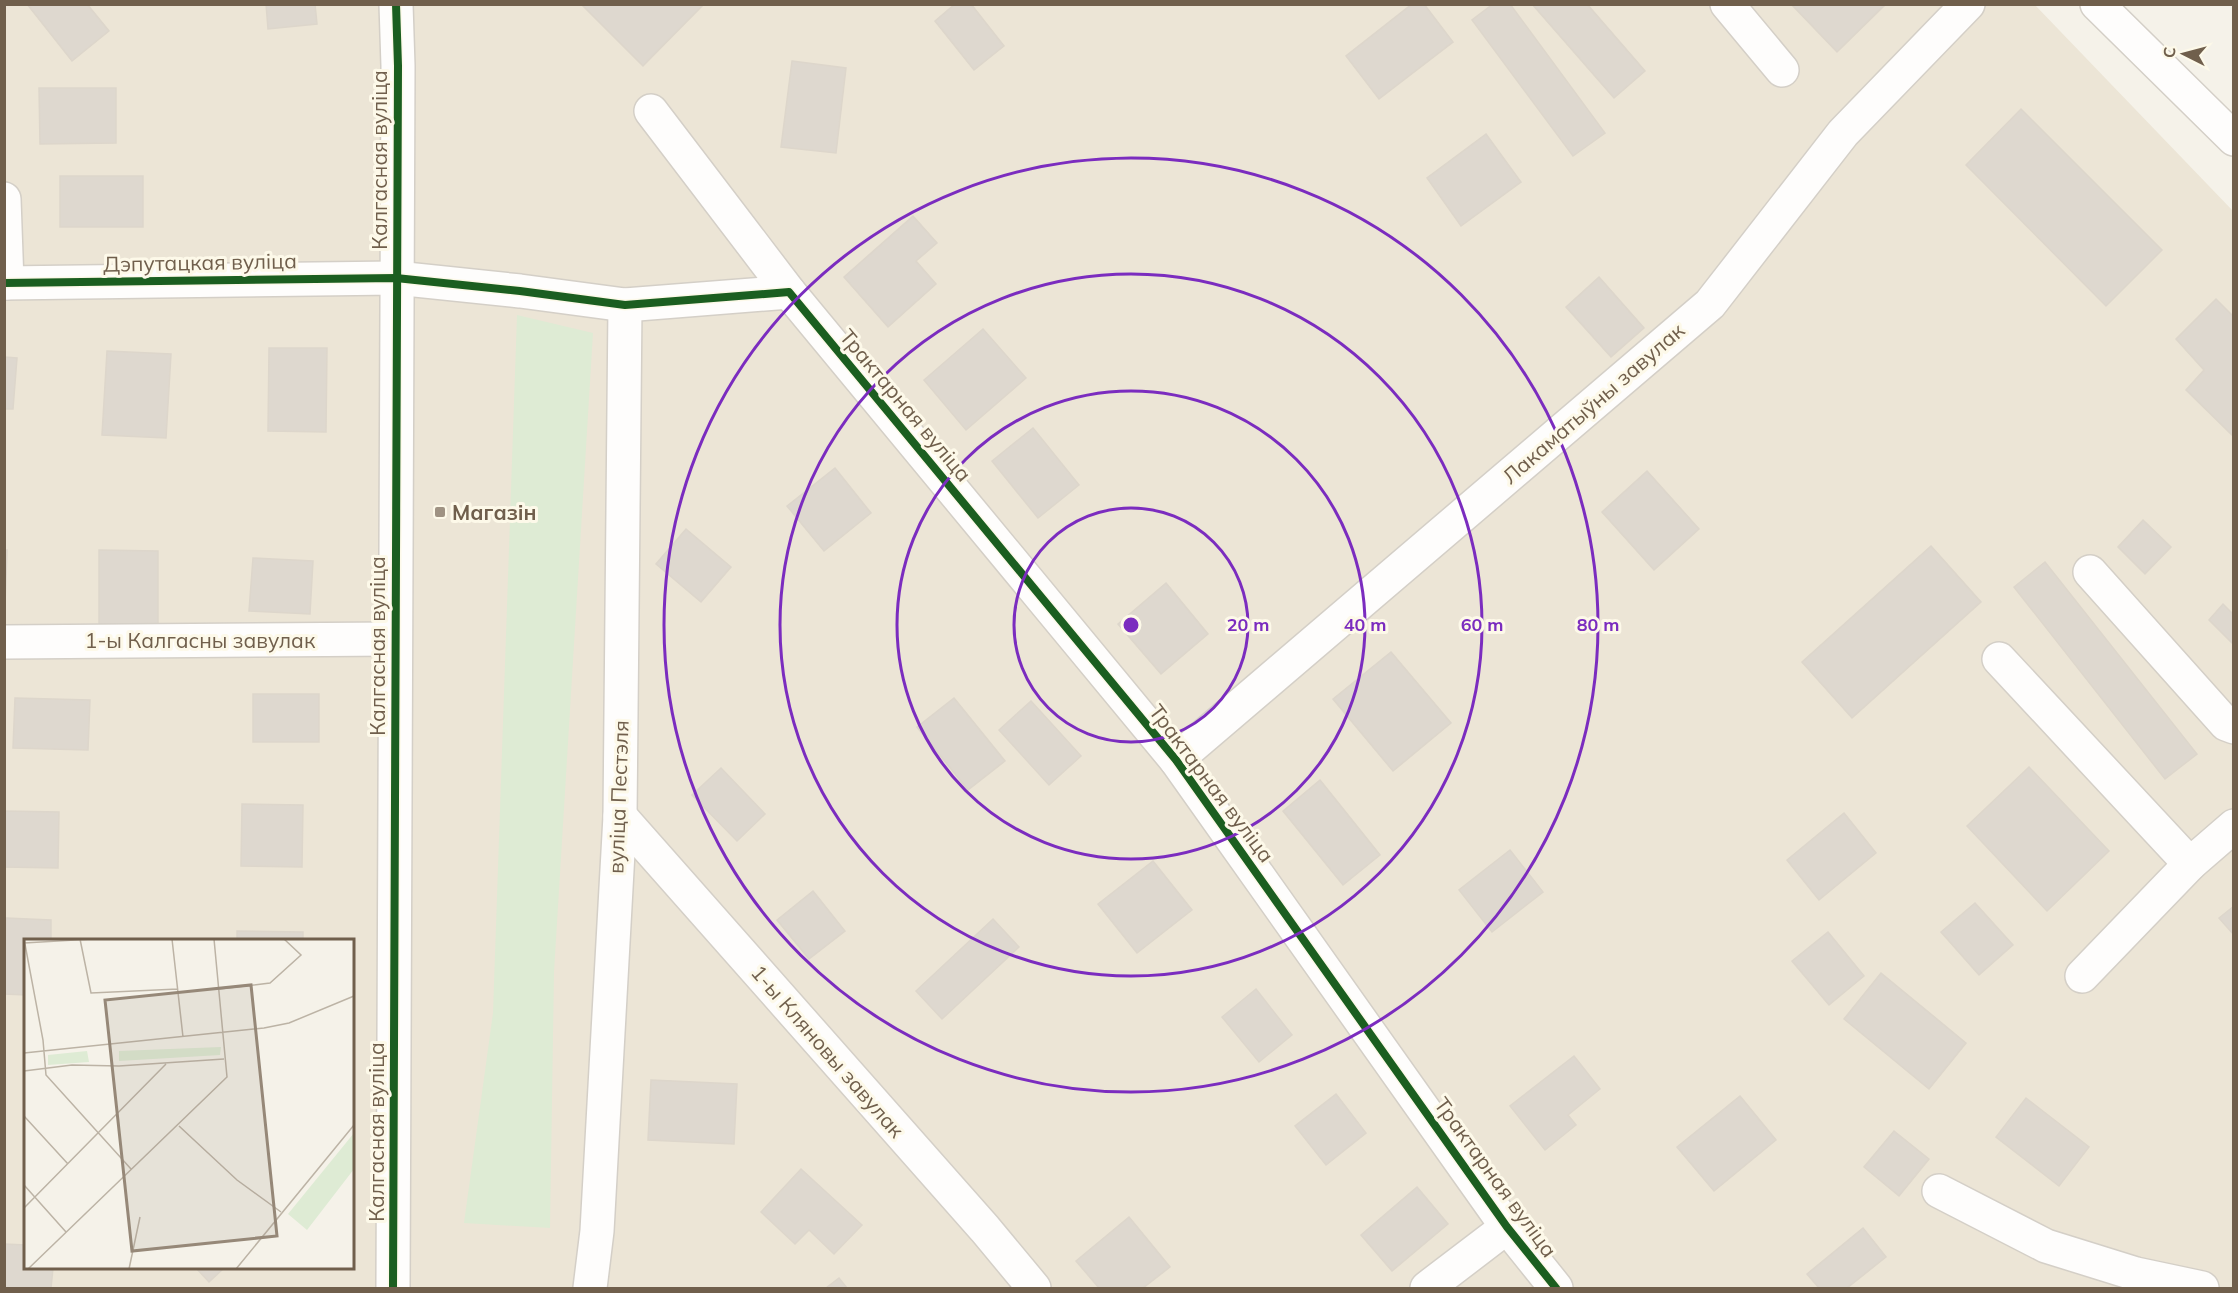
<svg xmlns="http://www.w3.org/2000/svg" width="2238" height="1293" font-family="Mulish,sans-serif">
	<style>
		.residential { fill: #ece5d6; fill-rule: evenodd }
		.green { fill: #deebd4 }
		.building { fill: #ded8cf; stroke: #ddd6cb; stroke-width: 1.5 }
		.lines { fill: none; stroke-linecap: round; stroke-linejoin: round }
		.minor-casing { stroke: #d4cfc7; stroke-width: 36 }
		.minor { stroke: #fefdfc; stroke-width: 33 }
		.cycleway-casing { stroke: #fdf9e9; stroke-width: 11 }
		.cycleway { stroke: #1b5e20; stroke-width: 8 }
		.ring { fill: none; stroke: #7b2cbf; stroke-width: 3 }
		.poi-dot { fill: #9f9283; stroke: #fdf9e9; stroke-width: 2 }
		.labels { text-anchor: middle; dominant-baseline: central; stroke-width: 6; stroke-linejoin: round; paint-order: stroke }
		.street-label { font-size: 21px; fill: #705f4c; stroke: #fdf9e9 }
		.poi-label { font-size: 21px; font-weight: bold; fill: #705f4c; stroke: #fdf9e9; text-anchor: start }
		.inset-road { fill: none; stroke: #bcb3a5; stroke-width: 1.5 }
		.view { fill: #968878; fill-opacity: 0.15; stroke: #968878; stroke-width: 3 }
		.inset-edge { fill: none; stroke: #705f4c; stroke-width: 3 }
		.centre { fill: #7b2cbf; stroke: #fdf9e9; stroke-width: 3 }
		.ring-label { font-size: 18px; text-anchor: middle; font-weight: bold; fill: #7b2cbf; stroke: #fdf9e9; stroke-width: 6; stroke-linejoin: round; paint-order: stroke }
	</style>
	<rect width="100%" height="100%" fill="#f5f2e9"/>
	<path class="residential" d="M 5,5 L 2035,5 L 2233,211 L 2233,1288 L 5,1288 ZM 26,940 L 352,940 L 352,1268 L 26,1268 Z"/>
	<polygon class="green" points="517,315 593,333 554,972 550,1228 464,1223 493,1013"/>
	<g class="building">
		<polygon points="27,4 87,4 109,31 72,61"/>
		<polygon points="266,4 315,4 317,24 268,29"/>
		<polygon points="581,4 704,4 643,66"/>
		<polygon points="955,4 971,4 1004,46 974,70 935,21"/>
		<polygon points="1412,4 1424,4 1453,42 1379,99 1346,56"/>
		<polygon points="1493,4 1510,4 1605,133 1573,156 1472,20"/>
		<polygon points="1532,4 1587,4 1645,71 1614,98"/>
		<polygon points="1791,4 1886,4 1837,52"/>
		<polygon points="792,61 846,68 836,153 781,147"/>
		<polygon points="39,88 116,88 116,143 40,144"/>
		<polygon points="2021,109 2162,250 2106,306 1966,165"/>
		<polygon points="1486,134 1521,182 1461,226 1427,178"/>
		<rect x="60" y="176" width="83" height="51"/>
		<polygon points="913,216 937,243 916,261 936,284 888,327 844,277"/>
		<polygon points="1599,277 1644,328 1611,357 1566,307"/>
		<polygon points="2216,299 2234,317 2234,437 2186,390 2204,370 2176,339"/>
		<polygon points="983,329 1026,378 966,430 924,380"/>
		<polygon points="269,348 327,348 326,432 268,431"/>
		<polygon points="107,351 171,354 166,438 102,435"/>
		<polygon points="4,357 17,358 13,409 4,409"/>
		<polygon points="1033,428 1079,485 1038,518 992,461"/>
		<polygon points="835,468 871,513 824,551 787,506"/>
		<polygon points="1647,471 1699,529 1654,570 1602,512"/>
		<polygon points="2143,520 2171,547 2145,574 2118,547"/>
		<polygon points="686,529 731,567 701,602 656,564"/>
		<polygon points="1931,546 1981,602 1852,718 1802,662"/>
		<polygon points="4,550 7,550 5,605 4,605"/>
		<polygon points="99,550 158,551 158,624 99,624"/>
		<polygon points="253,558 313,561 310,614 249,611"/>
		<polygon points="2045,562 2197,754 2165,779 2014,587"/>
		<polygon points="1166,583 1208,634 1161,674 1118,624"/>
		<polygon points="2223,604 2234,615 2234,645 2209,620"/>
		<polygon points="1391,652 1451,723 1393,771 1333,699"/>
		<rect x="253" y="694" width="66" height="48"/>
		<polygon points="15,698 90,700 88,750 13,748"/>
		<polygon points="954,698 1005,761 968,790 917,727"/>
		<polygon points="1031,701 1081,756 1049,785 999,730"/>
		<polygon points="2029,767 2109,851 2047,911 1967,826"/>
		<polygon points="721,768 765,814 737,841 692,795"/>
		<polygon points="1320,780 1380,855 1343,885 1283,811"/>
		<polygon points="242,804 303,805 302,867 241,866"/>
		<polygon points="4,811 59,812 58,868 4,867"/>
		<polygon points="1844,813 1876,853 1819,900 1787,860"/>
		<polygon points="1510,850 1543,892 1492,932 1459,890"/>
		<polygon points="1153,861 1192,910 1137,953 1098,904"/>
		<polygon points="813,891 845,931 809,959 777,920"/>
		<polygon points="1975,903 2013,945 1979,975 1941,932"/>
		<polygon points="2234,906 2234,935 2219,918"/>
		<polygon points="6,918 51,920 51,940 26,940 26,995 4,994"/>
		<polygon points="993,919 1019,947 942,1019 916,991"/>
		<polygon points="237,931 303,932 303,940 237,940"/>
		<polygon points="1828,932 1864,976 1829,1005 1792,961"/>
		<polygon points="1881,973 1966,1043 1929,1089 1844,1019"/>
		<polygon points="1256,989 1292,1035 1259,1062 1222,1017"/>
		<polygon points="1574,1056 1600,1089 1568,1115 1576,1125 1545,1150 1510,1106"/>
		<polygon points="651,1080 737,1084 734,1144 648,1140"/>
		<polygon points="1336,1094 1366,1133 1326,1165 1295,1126"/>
		<polygon points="1740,1096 1776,1140 1714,1191 1677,1147"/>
		<polygon points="2026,1098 2089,1147 2059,1186 1996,1137"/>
		<polygon points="1894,1131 1929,1159 1899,1196 1864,1167"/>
		<polygon points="801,1169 862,1225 834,1254 809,1230 795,1244 761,1212"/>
		<polygon points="1417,1187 1448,1224 1392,1271 1361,1235"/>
		<polygon points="1129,1217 1170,1267 1143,1288 1099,1288 1076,1261"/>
		<polygon points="1863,1228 1886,1257 1847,1288 1819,1288 1807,1274"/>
		<polygon points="4,1244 26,1245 26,1268 53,1268 51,1288 4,1288"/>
		<polygon points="196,1268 224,1268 209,1282"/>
		<polygon points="839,1278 847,1288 826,1288"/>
	</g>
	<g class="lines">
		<g class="minor-casing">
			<g id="minor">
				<polyline points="1727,4 1782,70"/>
				<polyline points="2097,4 2234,139"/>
				<polyline points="651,111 789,292 1176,760 1507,1227 1556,1288"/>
				<polyline points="4,199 7,283"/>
				<polyline points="4,283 396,278 520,291 625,305 789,292"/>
				<polyline points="2090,572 2226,724 2234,727"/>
				<polyline points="4,642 395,639"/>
				<polyline points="1999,659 2190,864 2234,826"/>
				<polyline points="1176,760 1710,304 1843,133 1968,4"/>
				<polyline points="620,816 985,1229 1034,1288"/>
				<polyline points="2082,976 2190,864"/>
				<polyline points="1939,1191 2046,1246 2136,1274 2202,1288"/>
				<polyline points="393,1288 398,66 396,4"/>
				<polyline points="590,1288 597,1231 620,816 625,305"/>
				<polyline points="1427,1288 1507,1227"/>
			</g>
		</g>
		<use href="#minor" class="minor"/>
		<g class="cycleway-casing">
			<g id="cycleway">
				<polyline points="4,283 396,278 520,291 625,305 789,292 1176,760 1507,1227 1556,1288"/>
				<polyline points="393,1288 398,66 396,4"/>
			</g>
		</g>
		<use href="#cycleway" class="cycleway"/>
	</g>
	<g class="ring">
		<circle cx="1131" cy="625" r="117"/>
		<circle cx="1131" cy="625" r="234"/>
		<circle cx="1131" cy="625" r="351"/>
		<circle cx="1131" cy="625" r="467"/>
	</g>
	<rect class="poi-dot" x="434" y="506" width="12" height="12" rx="3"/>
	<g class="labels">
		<g class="street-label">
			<text transform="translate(379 160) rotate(-90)">Калгасная вуліца</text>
			<text transform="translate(200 262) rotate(-1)">Дэпутацкая вуліца</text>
			<text transform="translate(1593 403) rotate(-41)">Лакаматыўны завулак</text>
			<text transform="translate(906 405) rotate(50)">Трактарная вуліца</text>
			<text x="200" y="640">1-ы Калгасны завулак</text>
			<text transform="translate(377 646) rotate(-90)">Калгасная вуліца</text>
			<text transform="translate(1212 783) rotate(53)">Трактарная вуліца</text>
			<text transform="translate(618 797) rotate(-88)">вуліца Пестэля</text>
			<text transform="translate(828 1051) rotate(49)">1-ы Кляновы завулак</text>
			<text transform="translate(376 1132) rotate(-90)">Калгасная вуліца</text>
			<text transform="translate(1496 1177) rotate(54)">Трактарная вуліца</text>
		</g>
		<g class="poi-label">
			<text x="452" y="512">Магазін</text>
		</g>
	</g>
	<g transform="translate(24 939)">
		<rect width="330" height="330" fill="#f5f2e9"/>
		<path d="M 197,108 L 196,116 L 95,122 L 95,112 ZM 63,112 L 65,123 L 24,126 L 24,116 ZM 330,194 L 330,230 L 283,291 L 264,275 Z" fill="#deebd4"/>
		<path class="inset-road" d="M 0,0 L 19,101 L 22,136 L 107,230M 56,0 L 67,54 L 154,50M 148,0 L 159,98M 0,4 L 68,0M 195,50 L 246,44 L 277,16 L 260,0M 0,114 L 240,89 L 265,84 L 330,57M 0,132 L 48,126 L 95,127 L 200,120M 0,177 L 44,225M 155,187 L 213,241 L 257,273M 0,246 L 42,293M 0,269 L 142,125M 4,330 L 203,138 L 190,0M 105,330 L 116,278M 212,330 L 330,186"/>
		<path class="view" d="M 227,46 L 253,297 L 108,312 L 81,61 Z"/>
		<rect width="330" height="330" class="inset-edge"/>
	</g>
	<circle cx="1131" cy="625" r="9" class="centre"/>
	<g class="ring-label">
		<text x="1248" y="631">20 m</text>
		<text x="1365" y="631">40 m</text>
		<text x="1482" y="631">60 m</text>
		<text x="1598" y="631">80 m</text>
	</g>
	<rect width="2238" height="1293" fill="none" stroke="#705f4c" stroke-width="12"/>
	<g transform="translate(2184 54) rotate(276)" stroke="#fdf9e9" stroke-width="4.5" paint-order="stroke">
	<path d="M0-4.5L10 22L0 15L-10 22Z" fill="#705f4c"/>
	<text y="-9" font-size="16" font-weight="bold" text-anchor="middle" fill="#705f4c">С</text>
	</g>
</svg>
